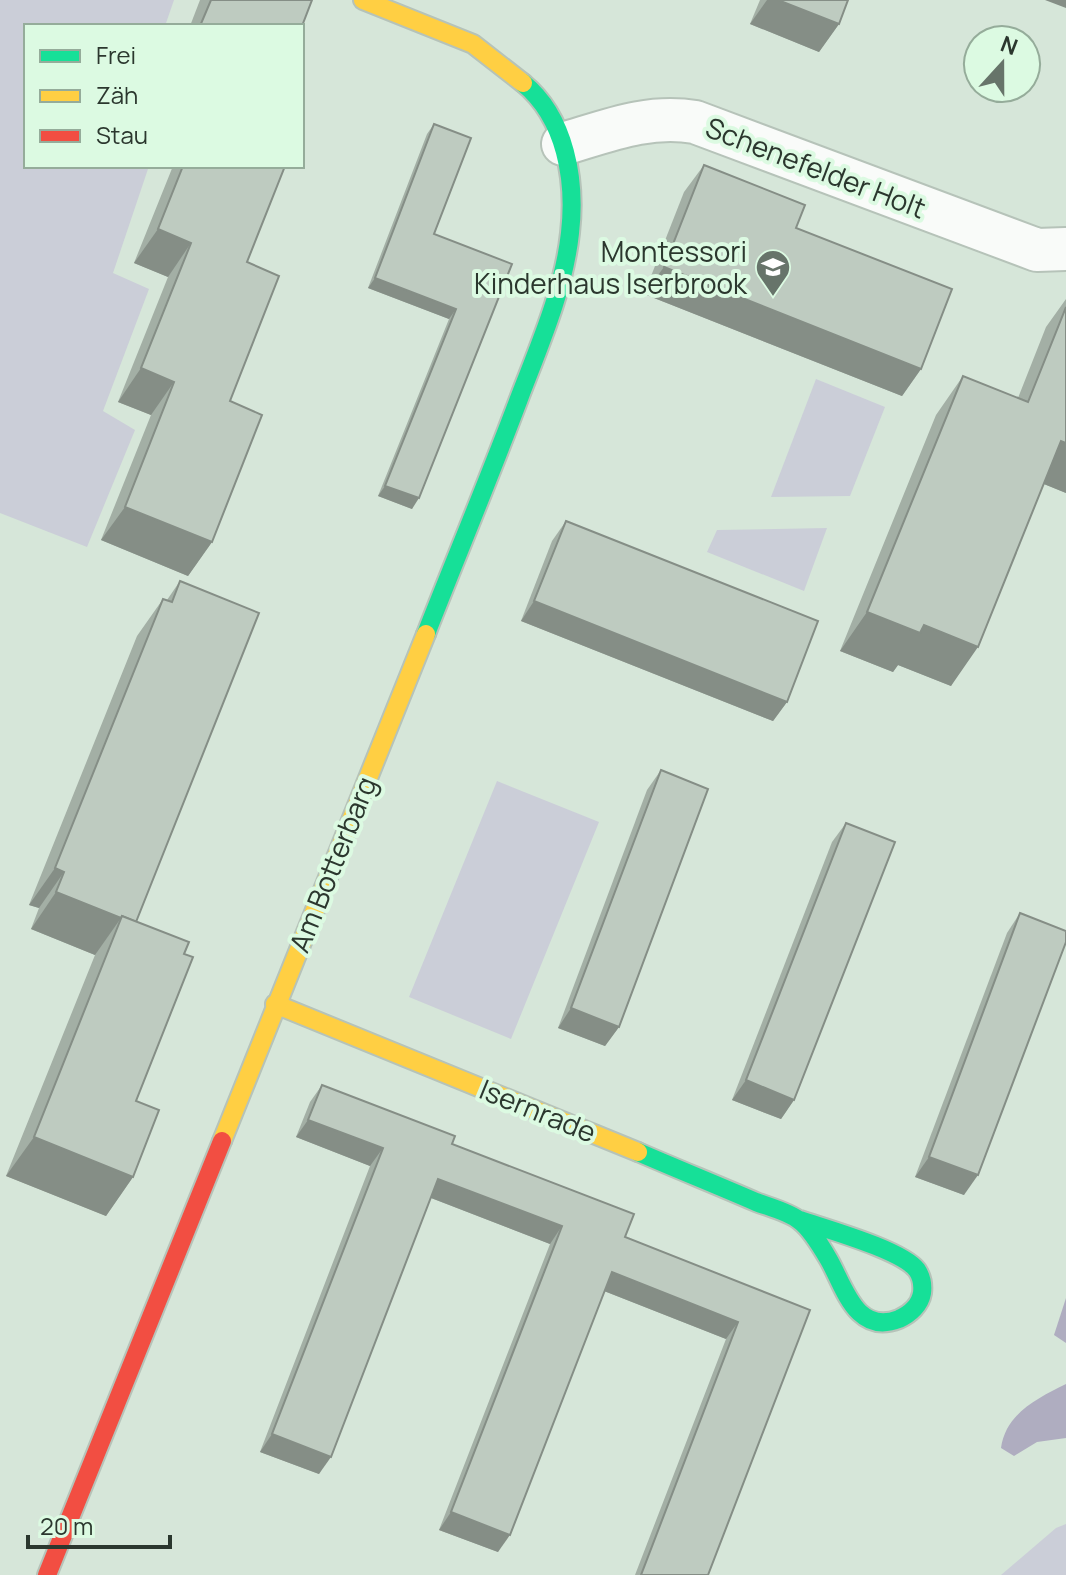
<svg xmlns="http://www.w3.org/2000/svg" width="1066" height="1575" font-family="Manrope,sans-serif">
	<style>
		.green { fill: #cbced8 }
		.water { fill: #afadc0 }
		.lines { fill: none; stroke-linecap: round; stroke-linejoin: round }
		.street-casing { stroke: #b6c3b9; stroke-width: 46 }
		.fast-casing { stroke: #b6c3b9; stroke-width: 22 }
		.slow-casing { stroke: #b6c3b9; stroke-width: 22 }
		.jam-casing { stroke: #b6c3b9; stroke-width: 22 }
		.street { stroke: #f9fbf9; stroke-width: 42 }
		.fast { stroke: #16e098; stroke-width: 18 }
		.slow { stroke: #ffcf43; stroke-width: 18 }
		.jam { stroke: #f24e42; stroke-width: 18 }
		.wall { fill: #a3afa5 }
		.shaded-wall { fill: #858e86 }
		.building { fill: #becbc0; stroke: #858e86; stroke-width: 2 }
		.labels { text-anchor: middle; dominant-baseline: central; stroke-width: 8; stroke-linejoin: round; paint-order: stroke }
		.street-label { font-size: 28px; fill: #2b372e; stroke: #dcfae2 }
		.poi-label { font-size: 28px; fill: #2b372e; stroke: #dcfae2; text-anchor: end }
	</style>
	<rect width="100%" height="100%" fill="#d6e6d9"/>
	<g class="green">
		<polygon points="0,0 174,0 165,26 26,26 26,166 149,166 113,273 149,289 103,411 135,430 87,547 0,513"/>
		<polygon points="816,379 885,407 850,496 771,497"/>
		<polygon points="827,528 804,591 707,552 717,530"/>
		<polygon points="497,781 599,822 511,1039 409,997"/>
		<polygon points="1066,1524 1066,1575 1001,1575 1056,1528"/>
	</g>
	<g class="water">
		<polygon points="1066,1298 1066,1343 1054,1335"/>
		<path d="M 1066,1384 L 1066,1438 L 1037,1442 L 1014,1456 L 1001,1448 C 1006,1413 1038,1398 1066,1384 Z"/>
	</g>
	<g class="lines">
		<g class="street-casing">
			<path id="street" d="M 563,144 C 607,131 648,114 695,122 L 1037,250 L 1066,249"/>
		</g>
		<g class="fast-casing">
			<g id="fast">
				<path d="M 426,634 C 457,555 490,476 520,396 C 540,344 564,289 570,233 C 576,181 566,118 523,83"/>
				<path d="M 638,1152 C 677,1169 717,1185 756,1202 C 769,1207 789,1212 800,1221 C 811,1229 822,1248 829,1260 C 844,1286 856,1336 899,1319 C 910,1314 920,1305 922,1293 C 923,1285 921,1276 917,1270 C 902,1250 826,1229 800,1220"/>
			</g>
		</g>
		<g class="slow-casing">
			<g id="slow">
				<polyline points="363,0 473,44 523,83"/>
				<polyline points="275,1004 638,1152"/>
				<polyline points="222,1141 426,634"/>
			</g>
		</g>
		<g class="jam-casing">
			<polyline id="jam" points="47,1575 222,1141"/>
		</g>
		<use href="#street" class="street"/>
		<use href="#fast" class="fast"/>
		<use href="#slow" class="slow"/>
		<use href="#jam" class="jam"/>
	</g>
	<g class="wall">
		<polygon points="200,0 312,0 302,26 190,26"/>
		<polygon points="760,0 848,0 839,24 819,52 750,24"/>
		<polygon points="434,124 434,234 512,264 412,509 378,496 449,319 368,288 427,134"/>
		<polygon points="704,165 796,228 921,369 902,396 644,294 684,192"/>
		<polygon points="173,166 285,166 247,262 212,542 188,576 101,540 151,415 118,402 168,277 134,263"/>
		<polygon points="1066,299 1066,493 1044,484 951,686 898,665 893,672 840,651 936,415 963,376 1018,398 1046,327"/>
		<polygon points="566,521 787,702 773,721 521,621 552,541"/>
		<polygon points="180,581 136,922 136,1101 133,1177 106,1216 6,1176 95,955 31,929 39,908 29,905 137,636 163,599 167,600"/>
		<polygon points="661,770 619,1027 605,1046 558,1028 647,790"/>
		<polygon points="846,823 794,1100 781,1119 732,1100 832,842"/>
		<polygon points="1020,913 964,1195 915,1177 1007,933"/>
		<polygon points="322,1085 452,1144 625,1237 810,1310 708,1575 635,1575 726,1339 604,1291 498,1552 439,1530 550,1244 431,1198 319,1474 260,1452 370,1166 296,1137 310,1102"/>
	</g>
	<g class="shaded-wall">
		<polygon points="767,0 778,0 839,24 819,52 750,24"/>
		<polygon points="1045,0 1066,0 1066,8"/>
		<polygon points="158,229 191,243 168,277 134,263"/>
		<polygon points="664,267 921,369 902,396 644,294"/>
		<polygon points="375,278 456,309 449,319 368,288"/>
		<polygon points="141,368 174,382 151,415 118,402"/>
		<polygon points="1061,441 1066,443 1066,493 1034,480"/>
		<polygon points="385,486 419,498 412,509 378,496"/>
		<polygon points="125,507 212,542 188,576 101,540"/>
		<polygon points="534,601 787,702 773,721 521,621"/>
		<polygon points="867,612 924,625 978,647 951,686 898,665 893,672 840,651"/>
		<polygon points="55,868 64,872 39,908 29,905"/>
		<polygon points="56,892 121,918 95,955 31,929"/>
		<polygon points="571,1008 619,1027 605,1046 558,1028"/>
		<polygon points="746,1080 794,1100 781,1119 732,1100"/>
		<polygon points="308,1120 383,1148 370,1166 296,1137"/>
		<polygon points="34,1137 133,1177 106,1216 6,1176"/>
		<polygon points="929,1157 978,1175 964,1195 915,1177"/>
		<polygon points="438,1179 562,1226 550,1244 426,1196"/>
		<polygon points="612,1272 738,1322 726,1339 599,1289"/>
		<polygon points="272,1434 331,1457 319,1474 260,1452"/>
		<polygon points="451,1512 510,1535 498,1552 439,1530"/>
	</g>
	<g class="building">
		<polygon points="211,0 312,0 302,26 200,26"/>
		<polygon points="778,0 848,0 839,24"/>
		<polygon points="434,124 471,138 434,234 512,264 419,498 385,486 456,309 375,278"/>
		<polygon points="704,165 805,205 796,228 952,289 921,369 664,267"/>
		<polygon points="183,166 285,166 247,262 279,276 230,401 262,415 212,542 125,507 174,382 141,368 191,243 158,229"/>
		<polygon points="1066,307 1066,443 1061,441 978,647 924,625 920,633 867,612 963,376 1028,402"/>
		<polygon points="566,521 818,621 787,702 534,601"/>
		<polygon points="180,581 259,613 136,922 122,916 121,918 56,892 64,872 55,868 163,599 172,602"/>
		<polygon points="661,770 708,789 619,1027 571,1008"/>
		<polygon points="846,823 895,842 794,1100 746,1080"/>
		<polygon points="1020,913 1066,931 1066,942 978,1175 929,1157"/>
		<polygon points="122,916 189,942 184,954 193,957 136,1101 159,1110 133,1177 34,1137"/>
		<polygon points="322,1085 455,1136 452,1144 634,1214 625,1237 810,1310 708,1575 641,1575 738,1322 612,1272 510,1535 451,1512 562,1226 438,1179 331,1457 272,1434 383,1148 308,1120"/>
	</g>
	<defs>
		<g id="school-pin" transform="scale(1.8)"><path d="M0 17L-7.5 6A9.5 9.5 0 1 1 7.5 6Z" fill="#67746a" stroke="#dcfae2"/><path d="M0-5L7-2L0 1L-7-2ZM-4 1L0 2.5L4 1V4Q0 6-4 4Z" fill="#fff"/></g>
	</defs>
	<g fill-rule="evenodd">
		<use href="#school-pin" x="773" y="267"/>
	</g>
	<g class="labels">
		<g class="street-label">
			<text transform="translate(816 167) rotate(21)">Schenefelder Holt</text>
			<text transform="translate(332 864) rotate(-68)">Am Botterbarg</text>
			<text transform="translate(538 1110) rotate(22)">Isernrade</text>
		</g>
		<g class="poi-label">
			<text x="747" y="251">Montessori<tspan x="747" dy="32">Kinderhaus Iserbrook</tspan></text>
		</g>
	</g>
	<rect x="24" y="24" width="280" height="144" fill="#dcfae2" stroke="#95ac9a" stroke-width="2"/>
	<rect x="40" y="50" width="40" height="12" fill="#16e098" stroke="#95ac9a" stroke-width="2"/>
	<text x="96" y="64" font-size="24" fill="#2b372e">Frei</text>
	<rect x="40" y="90" width="40" height="12" fill="#ffcf43" stroke="#95ac9a" stroke-width="2"/>
	<text x="96" y="104" font-size="24" fill="#2b372e">Zäh</text>
	<rect x="40" y="130" width="40" height="12" fill="#f24e42" stroke="#95ac9a" stroke-width="2"/>
	<text x="96" y="144" font-size="24" fill="#2b372e">Stau</text>
	<g transform="translate(1002 64) rotate(21)"><circle r="38" fill="#dcfae2" stroke="#95ac9a" stroke-width="2"/>
	<path d="M0-6L14 30L0 20L-14 30Z" fill="#67746a"/>
	<text y="-12" font-size="22" font-weight="bold" text-anchor="middle" fill="#2b372e">N</text>
	</g>
	<path d="M28 1535v12h142v-12" fill="none" stroke="#2b372e" stroke-width="4"/>
	<text x="40" y="1535" font-size="24" fill="#2b372e" stroke="#dcfae2" stroke-width="6" paint-order="stroke">20 m</text>
</svg>
